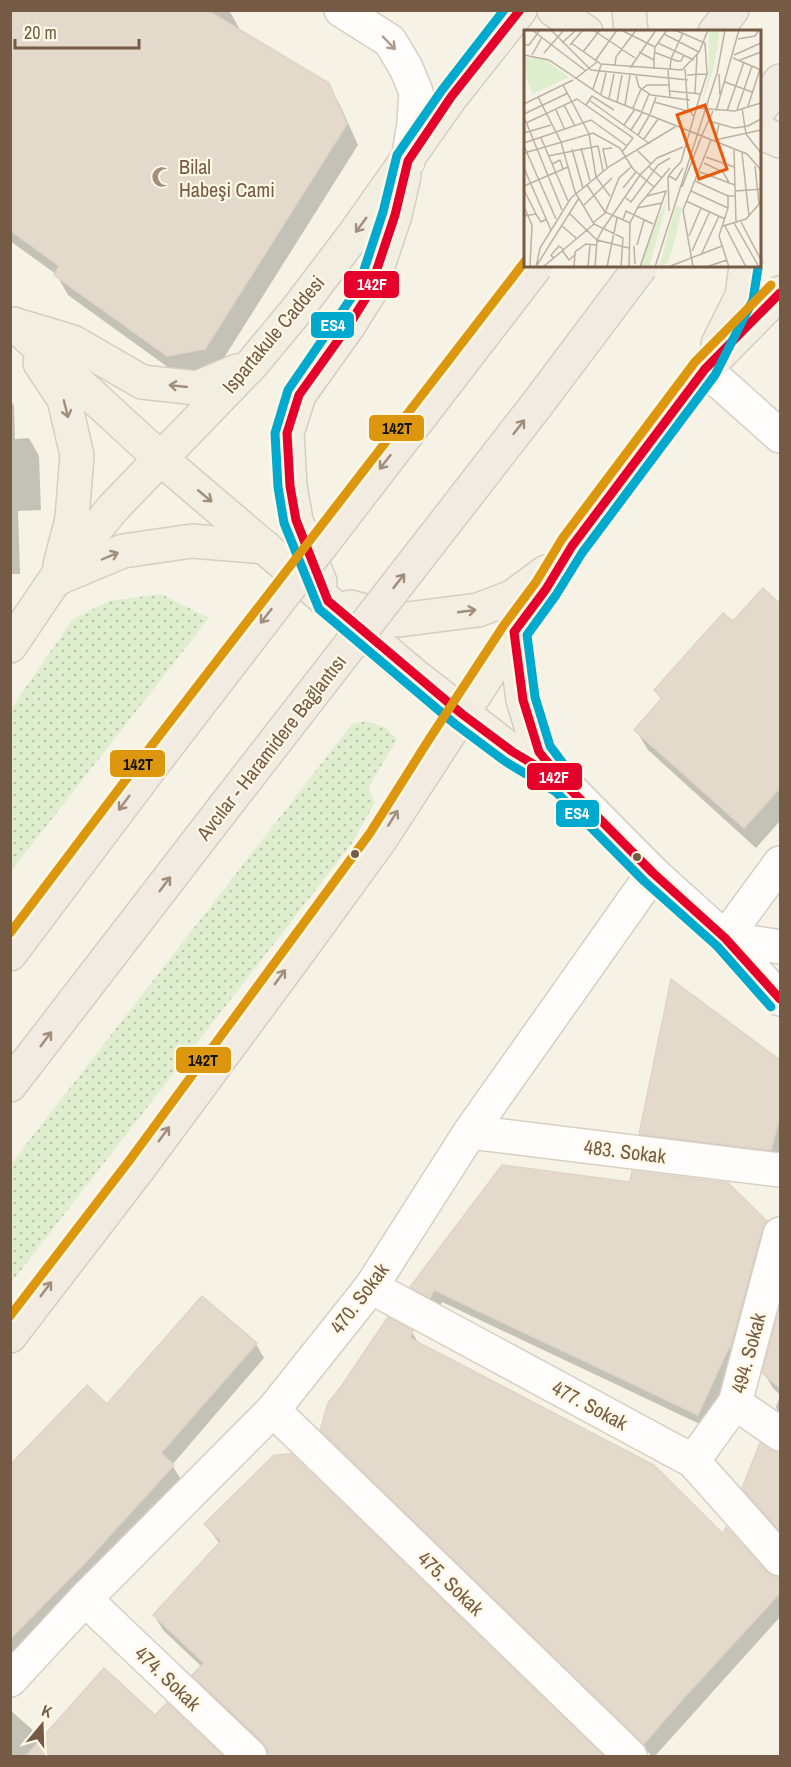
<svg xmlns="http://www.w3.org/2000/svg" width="791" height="1767" font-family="'Archivo Narrow',sans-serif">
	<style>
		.grass { fill: url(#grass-dots) }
		.shadow { fill: #0003 }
		.building { fill: #e3dacc; stroke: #dfd5c7; stroke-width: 1.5 }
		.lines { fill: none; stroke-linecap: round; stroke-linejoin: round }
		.minor-casing { stroke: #d7cfc3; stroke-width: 36 }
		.secondary-casing { stroke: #d6cdc2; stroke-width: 36 }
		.primary-casing { stroke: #d5cdc2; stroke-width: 36 }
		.trunk-casing { stroke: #d5cdc2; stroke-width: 36 }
		.minor { stroke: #fefdfb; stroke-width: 33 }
		.secondary { stroke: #fefdfb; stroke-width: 33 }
		.primary { stroke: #f2eee2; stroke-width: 33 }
		.trunk { stroke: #f2ebe2; stroke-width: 33 }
		.trunk-bridge-casing { stroke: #d5cdc2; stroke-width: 36; stroke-linecap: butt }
		.trunk-bridge { stroke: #f2ebe2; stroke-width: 33 }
		.bus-1-casing { stroke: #fff8e5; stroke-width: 14 }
		.bus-2-casing { stroke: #fff8e5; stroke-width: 14 }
		.bus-3-casing { stroke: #fff8e5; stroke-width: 14 }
		.bus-1 { stroke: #e4002b; stroke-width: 9 }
		.bus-2 { stroke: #00a9ce; stroke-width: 9 }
		.bus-3 { stroke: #dd970e; stroke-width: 9 }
		.oneway { stroke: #ac9c8e }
		.oneway2 { stroke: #a18e7c }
		.oneway3 { stroke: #a18d7c }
		.bus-dot { fill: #755b45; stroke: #fff8e5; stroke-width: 2 }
		.labels { text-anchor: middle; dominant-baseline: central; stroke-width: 4.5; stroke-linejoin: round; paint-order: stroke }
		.poi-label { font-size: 20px; fill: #755b45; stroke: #fff8e5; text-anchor: start }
		.street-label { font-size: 20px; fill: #755b45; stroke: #fff8e5 }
		.inset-road { fill: none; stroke: #beb1a0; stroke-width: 1.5 }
		.view { fill: #e8590c; fill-opacity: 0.15; stroke: #e8590c; stroke-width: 3 }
		.inset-edge { fill: none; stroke: #755b45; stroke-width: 3 }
		.line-badge { stroke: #fff8e5; stroke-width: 2 }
		.badge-label { font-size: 16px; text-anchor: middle; font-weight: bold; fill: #fff }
		.pale-badge-label { font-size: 16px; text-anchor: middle; font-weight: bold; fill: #111 }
	</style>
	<defs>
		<pattern id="grass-dots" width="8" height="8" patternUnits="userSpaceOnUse" patternTransform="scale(1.5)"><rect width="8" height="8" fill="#deeece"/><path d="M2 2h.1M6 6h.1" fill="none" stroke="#b9c4a9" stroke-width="1.8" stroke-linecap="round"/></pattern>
	</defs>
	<rect width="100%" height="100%" fill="#f6f2e5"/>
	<g class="grass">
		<polygon points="161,594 209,618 11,871 11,709 73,619 109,601"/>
		<polygon points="365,721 385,727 397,739 368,788 375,802 352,843 11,1283 11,1164 352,724"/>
	</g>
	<g class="shadow">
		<polygon points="10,10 229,10 239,28 238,31 328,84 340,105 358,145 217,369 180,376 68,295 56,274 10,241"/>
		<polygon points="10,399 14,406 15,439 29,438 39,456 41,510 18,511 20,574 10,574"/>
		<polygon points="763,590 780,606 780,821 756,848 648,750 636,730 662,701 655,690 733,623"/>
		<polygon points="672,981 780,1062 780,1164 651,1150 641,1134"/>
		<polygon points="765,1222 773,1236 738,1360 706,1427 442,1302 438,1310 419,1300 412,1287"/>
		<polygon points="780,1311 780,1395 773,1388 764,1373"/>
		<polygon points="412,1332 419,1344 724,1537 765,1573 774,1578 780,1579 780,1617 655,1756 652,1756 331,1445 322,1430"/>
		<polygon points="256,1344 264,1358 172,1465 182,1481 10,1661 10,1467 107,1406"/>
		<polygon points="780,1396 780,1415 776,1407"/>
		<polygon points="769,1451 780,1454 780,1535 752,1503 743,1488"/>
		<polygon points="291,1455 603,1756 270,1756 270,1754 203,1690 194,1675 202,1667 163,1630 154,1615 220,1544 206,1525"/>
		<polygon points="167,1705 221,1756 10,1756 10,1710 43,1739 155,1717"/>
	</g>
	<g class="building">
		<polygon points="10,10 207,10 329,83 347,124 205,349 167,356 54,275 59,266 10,230"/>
		<polygon points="763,588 780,604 780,788 744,828 634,730 662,698 654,690 723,613 733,621"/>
		<polygon points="671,979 780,1060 780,1116 771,1150 639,1134"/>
		<polygon points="502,1165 630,1182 632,1171 728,1183 767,1221 762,1229 730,1348 729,1347 698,1415 434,1290 430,1298 410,1287"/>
		<polygon points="202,1296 257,1343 161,1453 174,1465 85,1563 10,1639 10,1465 87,1385 107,1404"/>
		<polygon points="780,1305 780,1388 762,1373"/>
		<polygon points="388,1317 413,1331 410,1338 654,1465 723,1534 726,1527 766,1571 774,1577 780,1577 780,1593 681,1701 644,1744 320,1430 328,1403 340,1388"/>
		<polygon points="760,1443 770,1450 780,1452 780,1531 742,1488"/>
		<polygon points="291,1454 604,1756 268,1756 268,1750 263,1742 192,1675 204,1663 153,1615 221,1541 204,1524 274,1455"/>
		<polygon points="104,1668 155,1715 167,1703 223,1756 26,1756"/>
	</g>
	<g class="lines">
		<g class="minor-casing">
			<g id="minor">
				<polyline points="341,10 390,41 406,68 416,92 414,123 408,161"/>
				<polyline points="705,369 780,436"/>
				<polyline points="780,863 725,938 780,947"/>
				<polyline points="470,1132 780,1170"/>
				<polyline points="371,1287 693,1461 780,1559"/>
				<polyline points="735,1403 780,1434"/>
				<polyline points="273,1410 630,1756"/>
				<polyline points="693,1461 735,1403 780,1234"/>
				<polyline points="85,1599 250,1756"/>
				<polyline points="10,1680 85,1599 273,1410 371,1287 470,1132 653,873"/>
			</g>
		</g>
		<g class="secondary-casing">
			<polyline id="secondary" points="563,782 653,873 725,938 780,999"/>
		</g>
		<g class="primary-casing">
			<g id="primary">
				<polyline points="554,10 586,32"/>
				<polyline points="629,10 631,32"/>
				<polyline points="760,132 780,141"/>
				<polyline points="14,324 160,458 414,675 513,752 563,782"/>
				<polyline points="23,327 73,342 142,382 197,388 237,371"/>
				<polyline points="718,344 742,296 746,266"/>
				<polyline points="40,363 64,399 77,455 72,519 60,565"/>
				<polyline points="61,577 123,551 192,541 265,547"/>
				<polyline points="320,582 296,520 290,486 287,433 299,395 349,325 369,293 395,215 404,176"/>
				<polyline points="350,607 399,620 478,610 512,597 546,572"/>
				<polyline points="514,632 523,700 539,752 558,776"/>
				<polyline points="10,646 56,578 113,508 252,364 296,311 353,236 451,97 520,10"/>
				<polyline points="462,714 572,546 705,369 780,293"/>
			</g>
		</g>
		<g class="trunk-casing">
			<g id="trunk">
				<polyline points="715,32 732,10"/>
				<polyline points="760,109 780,81"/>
				<polyline points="10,954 159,756"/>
				<polyline points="10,1085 222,810"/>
				<polyline points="10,1336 139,1168 297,954 380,840 462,714"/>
			</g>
		</g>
		<use href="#minor" class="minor"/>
		<use href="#secondary" class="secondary"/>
		<use href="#primary" class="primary"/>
		<use href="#trunk" class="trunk"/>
		<g class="trunk-bridge-casing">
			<g id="trunk-bridge">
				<polyline points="159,756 536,266"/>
				<polyline points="222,810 535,407 641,266"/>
			</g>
		</g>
		<use href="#trunk-bridge" class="trunk-bridge"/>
		<g class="bus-1-casing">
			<g id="bus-1">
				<polyline points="520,10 451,97 408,161 395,215 369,293 349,325 299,395 287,433 290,486 296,520 328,601 462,714 513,752 563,782 653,873 725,938 780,999"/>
				<polyline points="566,785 539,752 523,700 514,632 546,589 572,546 705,369 780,293"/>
			</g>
		</g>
		<g class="bus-2-casing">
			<g id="bus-2">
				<polyline points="504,10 442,90 397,155 383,212 358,288 288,390 275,433 278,487 284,523 319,609 455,724 506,762 556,792 644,881 717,946 771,1007"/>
				<polyline points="574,778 550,746 535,697 527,635 556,595 582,553 715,375 753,300 758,268"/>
			</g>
		</g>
		<g class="bus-3-casing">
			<g id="bus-3">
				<polyline points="10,933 149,749 526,260"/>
				<polyline points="10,1316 129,1161 370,833 428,741 504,625 536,582 562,539 695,362 771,285"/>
			</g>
		</g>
		<use href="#bus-1" class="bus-1"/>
		<use href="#bus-2" class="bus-2"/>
		<use href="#bus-3" class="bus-3"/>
	</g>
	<defs><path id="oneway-shaft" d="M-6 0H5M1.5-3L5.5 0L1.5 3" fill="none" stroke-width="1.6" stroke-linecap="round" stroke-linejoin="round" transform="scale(1.5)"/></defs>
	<use class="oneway" href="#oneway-shaft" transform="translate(389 43) rotate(46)"/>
	<g class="oneway2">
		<use href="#oneway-shaft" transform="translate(361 225) rotate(126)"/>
		<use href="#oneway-shaft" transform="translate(178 386) rotate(-174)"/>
		<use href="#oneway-shaft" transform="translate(66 409) rotate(76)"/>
		<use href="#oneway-shaft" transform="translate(205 496) rotate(40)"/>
		<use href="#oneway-shaft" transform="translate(110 556) rotate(-23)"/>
		<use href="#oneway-shaft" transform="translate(467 611) rotate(-8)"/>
	</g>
	<g class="oneway3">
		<use href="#oneway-shaft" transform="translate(519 427) rotate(-52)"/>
		<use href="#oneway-shaft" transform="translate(385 462) rotate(128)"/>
		<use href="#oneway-shaft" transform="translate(399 581) rotate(-52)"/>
		<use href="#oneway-shaft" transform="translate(266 616) rotate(128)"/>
		<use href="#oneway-shaft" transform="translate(124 803) rotate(127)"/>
		<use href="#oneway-shaft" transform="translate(393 818) rotate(-58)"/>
		<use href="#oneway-shaft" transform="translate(165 884) rotate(-53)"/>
		<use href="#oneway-shaft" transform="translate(280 977) rotate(-54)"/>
		<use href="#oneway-shaft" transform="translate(46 1039) rotate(-53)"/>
		<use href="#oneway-shaft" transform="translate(164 1134) rotate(-54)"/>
		<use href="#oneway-shaft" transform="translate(46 1289) rotate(-53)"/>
	</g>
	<defs>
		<g id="mosque-bare" transform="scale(1.62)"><path d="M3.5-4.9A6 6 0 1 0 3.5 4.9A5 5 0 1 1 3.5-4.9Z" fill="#a2907d" stroke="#fff8e5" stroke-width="2.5" paint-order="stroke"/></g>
	</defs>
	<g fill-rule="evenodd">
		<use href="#mosque-bare" x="162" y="177"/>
	</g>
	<g class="bus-dot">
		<circle cx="355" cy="854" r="5"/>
		<circle cx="637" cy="857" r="5"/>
	</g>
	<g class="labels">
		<g class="poi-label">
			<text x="179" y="166">Bilal<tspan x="179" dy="23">Habeşi Cami</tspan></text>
		</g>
		<g class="street-label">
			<text transform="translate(273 334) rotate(-50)">Ispartakule Caddesi</text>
			<text transform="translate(271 747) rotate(-52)">Avcılar - Haramidere Bağlantısı</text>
			<text transform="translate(625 1151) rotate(7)">483. Sokak</text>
			<text transform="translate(359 1298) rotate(-53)">470. Sokak</text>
			<text transform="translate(748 1353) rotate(-75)">494. Sokak</text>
			<text transform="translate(590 1405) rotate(28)">477. Sokak</text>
			<text transform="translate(451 1583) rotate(44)">475. Sokak</text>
			<text transform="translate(168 1678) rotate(44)">474. Sokak</text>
		</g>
	</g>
	<g transform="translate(524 30)">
		<rect width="237" height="237" fill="#f6f2e5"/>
		<path d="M 185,0 L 196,0 L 190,36 L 177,77 L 184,47 Z" fill="#deeece"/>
		<path d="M 0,27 L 20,29 L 45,47 L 9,64 L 0,43 ZM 144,168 L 125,237 L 117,237 L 127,201 ZM 152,175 L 158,178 L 149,217 L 144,233 L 135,237 Z" fill="#deeece"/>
		<path class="inset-road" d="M 8,0 L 62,41M 27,0 L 67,40M 69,0 L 111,28M 97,0 L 131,17M 151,0 L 181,13 L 183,44 L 175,69M 140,4 L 175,22M 214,9 L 231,6 L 235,0M 38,13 L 52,0M 47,13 L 77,34 L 158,40 L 175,22 L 184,0M 134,13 L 170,30M 0,15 L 5,15 L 16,0M 46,15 L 59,0M 59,22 L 76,0M 115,22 L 130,30 L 130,39M 130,22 L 153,31 L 157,31 L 160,25M 20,23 L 40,0M 0,25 L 25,30 L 80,67 L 223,124 L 237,140M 8,25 L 18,7M 210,25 L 237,13M 209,28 L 237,40M 130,30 L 131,17 L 143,0M 216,30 L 237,22M 71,31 L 93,0M 91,36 L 92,27 L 112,0M 106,38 L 132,0M 161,39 L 164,81M 67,40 L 164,50M 144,40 L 146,68M 146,40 L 147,29 L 159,3M 195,44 L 196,65M 163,45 L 183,44M 112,46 L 115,57 L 127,65 L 166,70M 51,49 L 73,32M 201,52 L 228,62M 39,55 L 65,104 L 72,147 L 86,166M 69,59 L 77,35M 118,59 L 123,55 L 145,55M 146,61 L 177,64M 171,63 L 173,25M 77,64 L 82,43M 14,67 L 37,112 L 51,162 L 70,194 L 99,208 L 97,237M 85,68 L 90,44M 65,70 L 126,114M 93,72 L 98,45M 130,72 L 167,82 L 169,86M 237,73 L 237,95M 0,74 L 49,50M 40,75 L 51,96M 62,75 L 68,66 L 90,80M 101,75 L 106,45M 224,76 L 236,39M 109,78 L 117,59M 172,78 L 211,81 L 237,73M 218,78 L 222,104 L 237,123M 32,80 L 41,100M 213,80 L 228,36M 118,81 L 125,64M 192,81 L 215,0M 203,81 L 220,32M 0,84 L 44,63M 126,84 L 132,67M 0,87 L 38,180M 185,91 L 210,98 L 224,96 L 237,89M 2,93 L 53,69 L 109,108 L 98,122M 100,95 L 111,79M 195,95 L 191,110 L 237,100M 107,100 L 118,83M 0,103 L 27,95M 114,105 L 125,86M 178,105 L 189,81M 17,108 L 44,171M 120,109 L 134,89M 0,113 L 67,90 L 103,116M 0,116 L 32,189M 74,116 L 79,141M 57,118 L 66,151M 48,119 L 59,158M 210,120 L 212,193M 114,121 L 127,134M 0,123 L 69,103 L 96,118 L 109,139 L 130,157M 218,123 L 225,186M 24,126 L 74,116M 182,127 L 210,137M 180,133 L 199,142 L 206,154M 28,134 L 36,130 L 39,139M 124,136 L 138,148M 231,136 L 235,174M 0,138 L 27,200M 83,138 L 79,119 L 88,118M 150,139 L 157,132 L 175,69M 176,142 L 211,155M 145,146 L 152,150 L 159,138M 171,151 L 204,166 L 211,166M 63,155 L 81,182 L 106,193M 0,156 L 44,137M 158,157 L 178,105M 99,158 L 112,142M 0,160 L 12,184M 167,161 L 204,178M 211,161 L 237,159M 204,166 L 204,178 L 195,206 L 205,237M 102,168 L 107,172 L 134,135 L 146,128M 162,171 L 201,189M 60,175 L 88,148M 0,177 L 8,195 L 6,237M 113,178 L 138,173M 145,181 L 144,147 L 150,139M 46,184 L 73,210 L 105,218M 0,186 L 12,184 L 17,192 L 23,189M 99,190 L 102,181 L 129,194M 70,192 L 81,183 L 95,148 L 107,137M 217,192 L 237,230M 210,193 L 235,237M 38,196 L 52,208M 199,196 L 222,189 L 237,172M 201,196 L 222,237M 165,206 L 177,178M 113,215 L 120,190M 110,216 L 111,234M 38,220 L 45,230 L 52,224M 168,221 L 186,181M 177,225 L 195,186M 29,228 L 27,225 L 35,216 L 39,219M 13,235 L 55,168M 12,237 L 16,218 L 47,168 L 86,136 L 151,97M 19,237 L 70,194M 50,237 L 51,222 L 62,214 L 72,215M 64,237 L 66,215M 71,237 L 73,210 L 79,199 L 116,145 L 133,128 L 159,117M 83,237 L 93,188M 105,237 L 106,193 L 115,175 L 146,138M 116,237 L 142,161 L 123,166M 131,237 L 193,43 L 201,0M 144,237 L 198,216M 169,237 L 159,180 L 187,110M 182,237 L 203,230"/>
		<path class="view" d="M 181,75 L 203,139 L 175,149 L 153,85 Z"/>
		<rect width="237" height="237" class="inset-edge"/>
	</g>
	<g class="line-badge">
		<rect x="343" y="270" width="57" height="29" rx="6" fill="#e4002b"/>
		<rect x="310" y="311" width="45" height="28" rx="6" fill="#00a9ce"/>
		<rect x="368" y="414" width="57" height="28" rx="6" fill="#dd970e"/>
		<rect x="109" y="749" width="57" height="29" rx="6" fill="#dd970e"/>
		<rect x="526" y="762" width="57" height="29" rx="6" fill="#e4002b"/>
		<rect x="555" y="799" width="45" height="29" rx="6" fill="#00a9ce"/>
		<rect x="175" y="1046" width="57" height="28" rx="6" fill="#dd970e"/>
	</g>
	<g class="badge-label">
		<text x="372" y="290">142F</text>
		<text x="333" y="331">ES4</text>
		<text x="554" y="783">142F</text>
		<text x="577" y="819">ES4</text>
	</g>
	<g class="pale-badge-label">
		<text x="397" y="434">142T</text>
		<text x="138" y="770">142T</text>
		<text x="203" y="1066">142T</text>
	</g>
	<rect width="791" height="1767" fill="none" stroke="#755b45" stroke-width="24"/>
	<g transform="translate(42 1725) rotate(19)" stroke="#fff8e5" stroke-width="4.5" paint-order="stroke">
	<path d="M0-4.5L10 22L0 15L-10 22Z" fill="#755b45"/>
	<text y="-9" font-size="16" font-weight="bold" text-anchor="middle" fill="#755b45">K</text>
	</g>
	<path d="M15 39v9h124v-9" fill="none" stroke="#755b45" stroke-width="3"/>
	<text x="24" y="39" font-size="18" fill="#755b45" stroke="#fff8e5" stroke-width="4.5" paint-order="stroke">20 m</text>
</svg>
